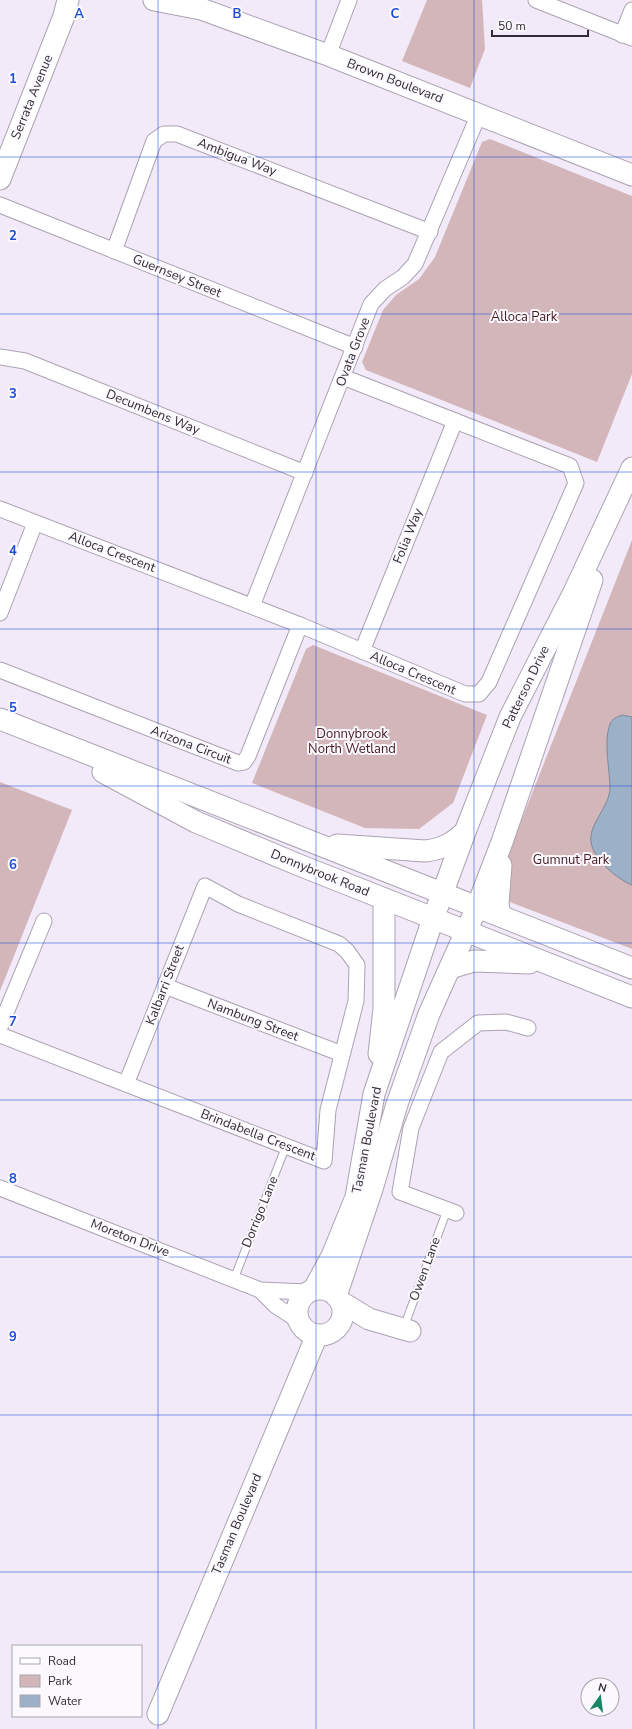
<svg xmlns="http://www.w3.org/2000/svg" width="632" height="1729" font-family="'Nunito Sans',sans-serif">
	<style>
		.green { fill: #d3b6b9 }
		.water { fill: #9cb0c8; stroke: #7c889b }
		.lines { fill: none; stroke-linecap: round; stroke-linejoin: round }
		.lane-casing { stroke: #aba3b2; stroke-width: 9 }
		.street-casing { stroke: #aba3b2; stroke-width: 17 }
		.secondary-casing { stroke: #aba3b2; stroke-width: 23 }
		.lane { stroke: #fff; stroke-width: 7 }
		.street { stroke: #fff; stroke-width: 15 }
		.secondary { stroke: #fff; stroke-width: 21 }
		.grid { fill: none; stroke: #1d4ed8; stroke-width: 1; stroke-opacity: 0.55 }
		.labels { text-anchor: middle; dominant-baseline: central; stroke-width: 4; stroke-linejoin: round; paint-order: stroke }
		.street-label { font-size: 13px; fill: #302c33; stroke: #fbf9fd }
		.park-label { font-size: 13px; fill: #471923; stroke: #fbf9fd }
		.grid-label { font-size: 13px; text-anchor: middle; font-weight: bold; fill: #1d4ed8; stroke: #fbf9fd; stroke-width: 4; stroke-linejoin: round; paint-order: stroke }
	</style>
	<rect width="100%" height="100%" fill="#f2e9f9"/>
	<g class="green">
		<polygon points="427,0 482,0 485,49 470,88 402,61"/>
		<polygon points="490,139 632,196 632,374 597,462 366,370 362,362 383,310 396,295 419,279 435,257 482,142"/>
		<polygon points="632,540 632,949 492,895"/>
		<polygon points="313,645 487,715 453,803 419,829 365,828 252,783 306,649"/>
		<polygon points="0,782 72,810 0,991"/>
	</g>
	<path class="water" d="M 622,715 L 632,717 L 632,885 C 617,879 593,859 591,842 C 588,825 610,806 610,788 C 610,769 603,742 610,724 C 612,719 617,717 622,715 Z"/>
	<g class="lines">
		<g class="lane-casing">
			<g id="lane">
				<polyline points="234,1279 286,1146"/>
				<polyline points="404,1327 447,1210"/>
			</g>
		</g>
		<g class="street-casing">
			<g id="street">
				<polyline points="536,0 632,38"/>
				<polyline points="622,35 632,10"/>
				<polyline points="328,55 349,0"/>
				<polyline points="0,205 355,347"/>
				<polyline points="114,251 154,141 164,134 177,134 430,232"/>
				<polyline points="0,357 25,361 305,473"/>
				<polyline points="0,509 300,625 465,694 479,694 489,682 576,483 570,466 343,377"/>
				<polyline points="252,606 371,304 385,289 403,277 415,264 479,114"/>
				<polyline points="0,613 35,523"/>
				<polyline points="362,651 455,421"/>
				<polyline points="0,670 238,763 244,762 248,756 300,625"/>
				<polyline points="165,986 342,1054"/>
				<polyline points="0,1027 44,921"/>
				<polyline points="0,1035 324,1161 328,1110 356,1001 357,965 347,951 339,944 238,904 205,886 126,1084"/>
				<polyline points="0,1188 260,1290 307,1292"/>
				<polyline points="456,1213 400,1192 411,1128 441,1052 478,1023 506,1022 528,1028"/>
				<polyline points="260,1290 276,1306 299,1321"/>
			</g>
		</g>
		<g class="secondary-casing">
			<g id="secondary">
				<polyline points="154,0 201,9 328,55 632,175"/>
				<polyline points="0,179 64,16 68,0"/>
				<polyline points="0,719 632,968"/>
				<polyline points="103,772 196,822 299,865 632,997"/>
				<path d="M 337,845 L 425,851 C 442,849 452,844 465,832"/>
				<polyline points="500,916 498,904 501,865"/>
				<polyline points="450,968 474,961 529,963"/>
				<polyline points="379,1054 384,1009 384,899"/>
				<polyline points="314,1289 332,1256 356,1197 374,1094 433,919 465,832 510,717 574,592 632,468"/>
				<circle cx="320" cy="1312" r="23"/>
				<polyline points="336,1296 372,1189 397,1104 429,1014 477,907 502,842 592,580"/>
				<polyline points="341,1302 369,1319 410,1331"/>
				<polyline points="158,1714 317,1335"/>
			</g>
		</g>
		<use href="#lane" class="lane"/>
		<use href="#street" class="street"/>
		<use href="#secondary" class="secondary"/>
	</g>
	<path class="grid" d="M 158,0 L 158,1729M 316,0 L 316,1729M 474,0 L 474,1729M 0,157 L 632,157M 0,314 L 632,314M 0,472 L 632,472M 0,629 L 632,629M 0,786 L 632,786M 0,943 L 632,943M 0,1100 L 632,1100M 0,1257 L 632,1257M 0,1415 L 632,1415M 0,1572 L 632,1572"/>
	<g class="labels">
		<g class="street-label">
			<text transform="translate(395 81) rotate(21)">Brown Boulevard</text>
			<text transform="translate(32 97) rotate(-68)">Serrata Avenue</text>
			<text transform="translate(237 157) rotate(21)">Ambigua Way</text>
			<text transform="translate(177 276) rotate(22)">Guernsey Street</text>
			<text transform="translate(353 352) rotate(-69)">Ovata Grove</text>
			<text transform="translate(153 412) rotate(22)">Decumbens Way</text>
			<text transform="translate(408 536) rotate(-68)">Folia Way</text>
			<text transform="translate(112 552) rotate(21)">Alloca Crescent</text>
			<text transform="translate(413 673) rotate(23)">Alloca Crescent</text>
			<text transform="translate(526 687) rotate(-64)">Patterson Drive</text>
			<text transform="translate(191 745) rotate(21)">Arizona Circuit</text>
			<text transform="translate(320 873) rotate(22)">Donnybrook Road</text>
			<text transform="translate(165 985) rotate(-69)">Kalbarri Street</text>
			<text transform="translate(253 1020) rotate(21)">Nambung Street</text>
			<text transform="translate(258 1135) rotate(21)">Brindabella Crescent</text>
			<text transform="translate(367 1140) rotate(-79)">Tasman Boulevard</text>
			<text transform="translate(260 1212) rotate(-68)">Dorrigo Lane</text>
			<text transform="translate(130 1238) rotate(21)">Moreton Drive</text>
			<text transform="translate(425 1269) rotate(-70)">Owen Lane</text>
			<text transform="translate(237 1524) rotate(-67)">Tasman Boulevard</text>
		</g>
		<g class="park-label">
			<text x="524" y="317">Alloca Park</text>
			<text x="352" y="734">Donnybrook<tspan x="352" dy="15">North Wetland</tspan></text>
			<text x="571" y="860">Gumnut Park</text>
		</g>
	</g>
	<g class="grid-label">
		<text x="79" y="18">A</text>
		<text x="237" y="18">B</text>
		<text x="395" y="18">C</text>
		<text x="13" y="83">1</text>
		<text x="13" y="240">2</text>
		<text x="13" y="398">3</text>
		<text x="13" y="555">4</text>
		<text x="13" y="712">5</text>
		<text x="13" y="869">6</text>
		<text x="13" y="1026">7</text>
		<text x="13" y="1183">8</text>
		<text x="13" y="1341">9</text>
	</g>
	<rect x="12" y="1645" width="130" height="72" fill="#fbf9fd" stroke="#aaa7ac"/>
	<rect x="20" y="1658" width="20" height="6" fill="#ffffff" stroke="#aaa7ac"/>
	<text x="48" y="1665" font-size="12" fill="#302c33">Road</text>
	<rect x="20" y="1675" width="20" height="12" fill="#d3b6b9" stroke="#aaa7ac"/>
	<text x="48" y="1685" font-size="12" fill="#302c33">Park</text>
	<rect x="20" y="1695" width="20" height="12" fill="#9cb0c8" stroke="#aaa7ac"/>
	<text x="48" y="1705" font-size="12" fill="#302c33">Water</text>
	<g transform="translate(600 1697) rotate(14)"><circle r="19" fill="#fbf9fd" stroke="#aaa7ac"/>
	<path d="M0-3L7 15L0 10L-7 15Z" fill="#1a8562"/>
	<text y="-6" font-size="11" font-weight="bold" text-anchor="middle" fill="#302c33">N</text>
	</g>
	<path d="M492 30v6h96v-6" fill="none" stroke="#302c33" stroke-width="2"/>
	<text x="498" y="30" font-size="12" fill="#302c33" stroke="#fbf9fd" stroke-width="3" paint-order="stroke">50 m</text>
</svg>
